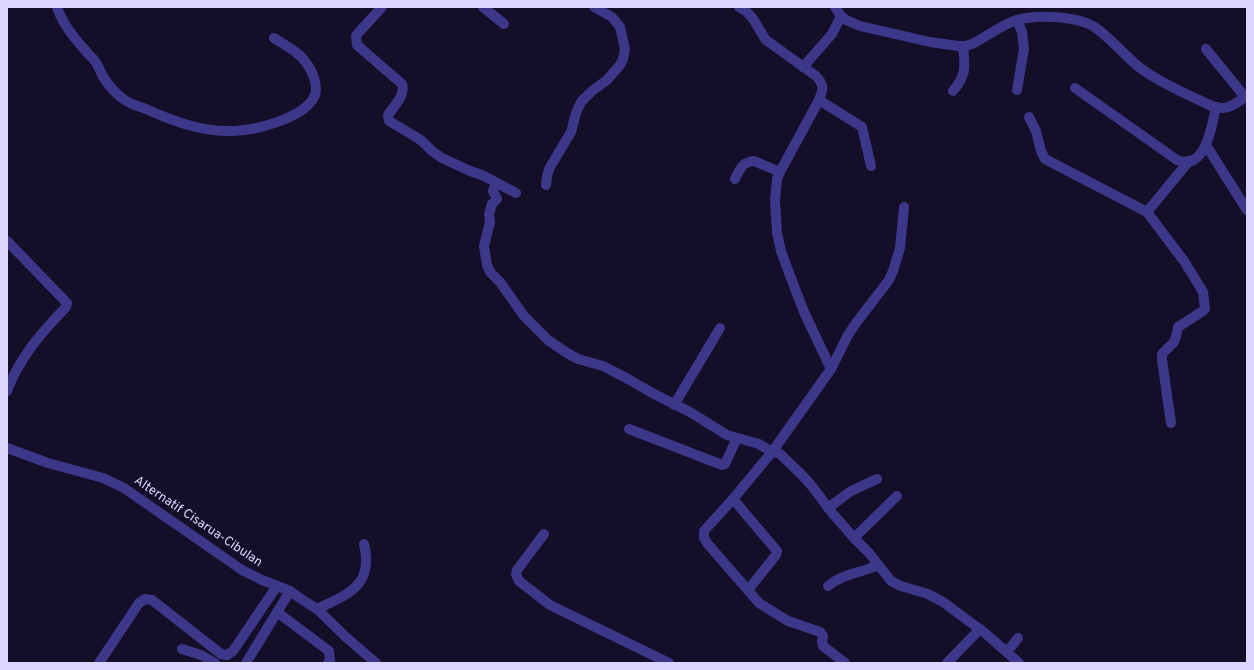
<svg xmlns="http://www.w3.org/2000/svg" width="1254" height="670" font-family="Overpass,sans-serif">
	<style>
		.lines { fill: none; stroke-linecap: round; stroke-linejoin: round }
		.minor { stroke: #3d378a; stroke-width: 10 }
		.labels { text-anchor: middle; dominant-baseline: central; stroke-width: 4; stroke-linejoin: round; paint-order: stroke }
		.street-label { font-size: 13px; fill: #dcd5ff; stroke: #140e28 }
	</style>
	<rect width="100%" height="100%" fill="#140e28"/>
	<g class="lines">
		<g class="minor">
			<path d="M 57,7 C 62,23 73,37 85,50 C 88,54 92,57 95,61 C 98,65 100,70 102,75 C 107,83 114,92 122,98 C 129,104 138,106 146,109 C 173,121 199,131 228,131 C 251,132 305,119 315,95 C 318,86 313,72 307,64 C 299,52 285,45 274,38"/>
			<path d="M 382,7 L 359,32 L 356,36 L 357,45 L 402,84 C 406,95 394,106 388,115 L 389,121 L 416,137 L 422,141 L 432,151 L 442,158 L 470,171 L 482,175 L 516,193"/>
			<polyline points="483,7 504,24"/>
			<path d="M 739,7 C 754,14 757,28 766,40 L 816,76 C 825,86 823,89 819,100 L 780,172 L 777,179 L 775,200 L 777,233 L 781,251 L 789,273 L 804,312 L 831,369"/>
			<path d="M 835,7 L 841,16 L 846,20 L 860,26 L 930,42 L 958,46 L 966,46 L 972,44 C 990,35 1007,20 1027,18 C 1045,15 1077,17 1093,26 C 1110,37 1123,54 1139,67 C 1156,80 1177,90 1197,99 C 1205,103 1215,109 1223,108 C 1232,108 1240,100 1247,96"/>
			<polyline points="1017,20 1022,32 1024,49 1017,90"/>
			<polyline points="1206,49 1245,97"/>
			<polyline points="803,67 832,34 841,16"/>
			<path d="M 1075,88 L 1177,160 C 1183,162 1190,163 1195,159 C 1208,151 1213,121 1216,107"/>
			<path d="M 953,91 C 967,74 965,67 963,46"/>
			<polyline points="819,100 862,127 871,166"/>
			<polyline points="1029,117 1036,131 1041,151 1045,159 1147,212 1189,161"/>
			<polyline points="1206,145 1247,210"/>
			<path d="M 735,179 C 740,169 742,162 754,161 L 780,172"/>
			<polyline points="496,183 493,191 497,199 492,204 489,214 490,222 484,246 487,265 490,272 500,282 524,316 548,340 567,353 578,359 603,366 628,379 654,394 690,412 727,435 759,444 772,452 779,453 799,472 811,485 833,514 854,538 869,553 891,581 901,586 928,594 943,602 985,633 1019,663"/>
			<polyline points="546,185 547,176 549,169 571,132 576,113 581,102 592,91 607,80 620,65 623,59 625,49 620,27 612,17 594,7"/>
			<polyline points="1147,212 1184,261 1203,292 1205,309 1203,311 1178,327 1176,337 1174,342 1162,354 1162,360 1171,423"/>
			<path d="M 7,241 L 67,303 L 66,307 C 42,332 19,358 7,391"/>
			<polyline points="674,405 720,328"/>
			<polyline points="629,429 722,465 725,464 737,438"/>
			<polyline points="7,448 48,463 103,478 124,488 242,570 262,580 290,591 301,599 317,609 348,639 376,663"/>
			<polyline points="733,499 777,551 776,555 748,590"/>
			<polyline points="828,508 851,491 877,479"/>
			<polyline points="544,534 517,570 516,574 519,581 550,605 669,663"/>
			<polyline points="854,538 897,496"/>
			<path d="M 828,586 C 842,574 861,573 878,565"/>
			<path d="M 317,609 C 348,594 374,586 364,544"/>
			<polyline points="277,612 329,651 330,660 328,663"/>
			<polyline points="182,649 201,655 215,663"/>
			<polyline points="1007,652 1018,638"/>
			<polyline points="99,663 139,603 145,599 152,600 221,654 227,655 233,651 277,586"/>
			<polyline points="246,663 290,591"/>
			<polyline points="845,663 823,646 822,641 823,636 820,632 788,621 759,603 707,543 704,538 704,531 733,499 772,452 831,369 848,335 856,323 889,280 893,271 900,248 904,207"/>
			<polyline points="947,663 980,629"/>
		</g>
	</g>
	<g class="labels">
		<g class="street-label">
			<text transform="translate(198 522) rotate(34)">Alternatif Cisarua-Cibulan</text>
		</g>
	</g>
	<rect width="1254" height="670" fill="none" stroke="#dcd5ff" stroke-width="16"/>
</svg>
